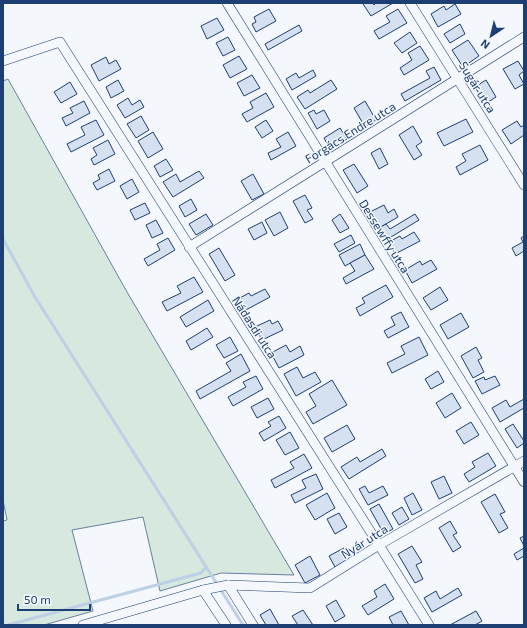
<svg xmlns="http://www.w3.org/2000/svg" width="527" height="628" font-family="'Exo 2',sans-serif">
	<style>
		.green { fill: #d7e8df; stroke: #687fa3 }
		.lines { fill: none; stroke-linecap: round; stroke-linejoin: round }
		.stream { stroke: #bed0e5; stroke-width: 3 }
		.building { fill: #d5e0f0; stroke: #1d3f73 }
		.minor-casing { stroke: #1d3f73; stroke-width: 10 }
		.minor { stroke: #f4f7fb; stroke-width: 9 }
		.labels { text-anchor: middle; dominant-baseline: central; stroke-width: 3; stroke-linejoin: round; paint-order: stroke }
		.street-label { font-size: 12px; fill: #1d3f73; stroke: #f4f7fb }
	</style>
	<rect width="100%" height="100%" fill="#f4f7fb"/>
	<polygon class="green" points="8,79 127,292 294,575 221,573 160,591 143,517 72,530 93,611 44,625 3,625 3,521 7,520 3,500 3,81"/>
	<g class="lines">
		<g class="stream">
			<polyline points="3,239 35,297 243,625"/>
			<polyline points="8,625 201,573 206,567"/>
		</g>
	</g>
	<g class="building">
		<polygon points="366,3 373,3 374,5 376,3 393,3 371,16 363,4"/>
		<polygon points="455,4 461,14 438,27 431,14 444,6 446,10"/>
		<polygon points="269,9 276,21 256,32 252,24 256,22 254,17"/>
		<polygon points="398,9 407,23 379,39 374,31 390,22 386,16"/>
		<polygon points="217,18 224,30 207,39 201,26"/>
		<polygon points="460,24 465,34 450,43 444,34"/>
		<polygon points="299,25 302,31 268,50 265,44"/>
		<polygon points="410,32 417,43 402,53 394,43"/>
		<polygon points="228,37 235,50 223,56 216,43"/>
		<polygon points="468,40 479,56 463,67 452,50"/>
		<polygon points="420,46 429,60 404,75 400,68 412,60 408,53"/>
		<polygon points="239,56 247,69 230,78 223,65"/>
		<polygon points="106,57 109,64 116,60 121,69 99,81 91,65"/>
		<polygon points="518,61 524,71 519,75 524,84 515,89 503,69"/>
		<polygon points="434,67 441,80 405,101 401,94 430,78 426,71"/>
		<polygon points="313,70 316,76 292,90 286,79 296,73 299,78"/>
		<polygon points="252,75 260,88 244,96 237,83"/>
		<polygon points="118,80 124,91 111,98 106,87"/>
		<polygon points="331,80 337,89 305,109 297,97 308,90 310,93"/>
		<polygon points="486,80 496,97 485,104 475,87"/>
		<polygon points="70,82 77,94 61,103 54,92"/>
		<polygon points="266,93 274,107 247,122 242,114 253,108 250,102"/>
		<polygon points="128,98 132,105 140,100 144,107 125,118 117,105"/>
		<polygon points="84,101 90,113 66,126 62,118 73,113 70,108"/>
		<polygon points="365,101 376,120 365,127 354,108"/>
		<polygon points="314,110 316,114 324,110 330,121 317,129 308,113"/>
		<polygon points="141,116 149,130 136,138 127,124"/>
		<polygon points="466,119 473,132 444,146 437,133"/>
		<polygon points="96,120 104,135 71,152 67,144 85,135 81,127"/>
		<polygon points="266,120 273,131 262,138 255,127"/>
		<polygon points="517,121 521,127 524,125 524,135 511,144 502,130"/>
		<polygon points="413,126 422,142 416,146 422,155 414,160 399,135"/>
		<polygon points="340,128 347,139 330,149 324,138"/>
		<polygon points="153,132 163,149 148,158 138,141"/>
		<polygon points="288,132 296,146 271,160 268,153 281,147 276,139"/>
		<polygon points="108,140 115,154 94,165 91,159 97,155 93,148"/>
		<polygon points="480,145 488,160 460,175 456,167 466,161 462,154"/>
		<polygon points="380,148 388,164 379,169 371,153"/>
		<polygon points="166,159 173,170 160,177 154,166"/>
		<polygon points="354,164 368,186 357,193 343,170"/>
		<polygon points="109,169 115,181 97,190 93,183 100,179 98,175"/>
		<polygon points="199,171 204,178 173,197 163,182 176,174 180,182"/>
		<polygon points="253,174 264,194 252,200 241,181"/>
		<polygon points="132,179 139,192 127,199 120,186"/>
		<polygon points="305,195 312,208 307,210 313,219 305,223 293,201"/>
		<polygon points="191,199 197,210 185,217 179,206"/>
		<polygon points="145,203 150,213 135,220 130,210"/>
		<polygon points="384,205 388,213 394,209 398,217 379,228 370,212"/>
		<polygon points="280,212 288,228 274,236 265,220"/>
		<polygon points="206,214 213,225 196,235 189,224"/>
		<polygon points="340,214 349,228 340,233 332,220"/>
		<polygon points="415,214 419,220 386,240 379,228 386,224 390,229"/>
		<polygon points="156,220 163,233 152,238 146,225"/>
		<polygon points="262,222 267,233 254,240 248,229"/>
		<polygon points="414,232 420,241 395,254 389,242 400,236 402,239"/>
		<polygon points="351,235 355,243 339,252 334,244"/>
		<polygon points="524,236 524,251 516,256 512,248 523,242 521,238"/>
		<polygon points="168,238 175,250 148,266 144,259 160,250 157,244"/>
		<polygon points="360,244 365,255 345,266 339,255"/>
		<polygon points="219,248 235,275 225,281 209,254"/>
		<polygon points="365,255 374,269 346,284 343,278 355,271 350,263"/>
		<polygon points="431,260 437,269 412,283 405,270 420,261 422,265"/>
		<polygon points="194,277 203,292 167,311 162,302 181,293 177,286"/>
		<polygon points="386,285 393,297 360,316 356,308 365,303 362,298"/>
		<polygon points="440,287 448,300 431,310 423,298"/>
		<polygon points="265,289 270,297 244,311 238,299 249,293 251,296"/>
		<polygon points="208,300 214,311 186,327 180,317"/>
		<polygon points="401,312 409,327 388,338 384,331 395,325 391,317"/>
		<polygon points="461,313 469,327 448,339 440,325"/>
		<polygon points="270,320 272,324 278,321 283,330 262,340 255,327"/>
		<polygon points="207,328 213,337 191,350 186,341"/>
		<polygon points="230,337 238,351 224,358 216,345"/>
		<polygon points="419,337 428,355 392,373 387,363 405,354 401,346"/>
		<polygon points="286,345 290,352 300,346 304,355 279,368 271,353"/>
		<polygon points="476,347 482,358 478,360 484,372 473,378 461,356"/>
		<polygon points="241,354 250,371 200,399 196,391 231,371 226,363"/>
		<polygon points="297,367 303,378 315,372 321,382 296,396 284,374"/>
		<polygon points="438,371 444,382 431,389 425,379"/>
		<polygon points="256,376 263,389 233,406 228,397 246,387 243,382"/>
		<polygon points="495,376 500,385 482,394 475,381 484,377 485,380"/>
		<polygon points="332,380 347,405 313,424 306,412 316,406 309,394"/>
		<polygon points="452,393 461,408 445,418 436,403"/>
		<polygon points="268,398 274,409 257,418 251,407"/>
		<polygon points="524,399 524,408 500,422 492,408 506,400 510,407"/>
		<polygon points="279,416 286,428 264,441 259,433 271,426 268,422"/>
		<polygon points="471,422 479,435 464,444 456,431"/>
		<polygon points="513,424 524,441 524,443 517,448 505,429"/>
		<polygon points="347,425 355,439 332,452 324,438"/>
		<polygon points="290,432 299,448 285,455 276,440"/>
		<polygon points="382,449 386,456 349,479 341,467 357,457 360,462"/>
		<polygon points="488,453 496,466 469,482 464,474 475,467 472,462"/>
		<polygon points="304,454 312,468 275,488 271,480 294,468 290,462"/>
		<polygon points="316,474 323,489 295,503 291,495 306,488 302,480"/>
		<polygon points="444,476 452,493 439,499 431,482"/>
		<polygon points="365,486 369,493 383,486 388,495 368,505 359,489"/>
		<polygon points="327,493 335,508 315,520 306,505"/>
		<polygon points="413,493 422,510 412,515 404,498"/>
		<polygon points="495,494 505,512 500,514 508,528 499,533 481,502"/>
		<polygon points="379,504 393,529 384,534 370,509"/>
		<polygon points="402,507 409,519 399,525 392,513"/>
		<polygon points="339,513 347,527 335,534 327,519"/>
		<polygon points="450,521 457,533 453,535 461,547 453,552 439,528"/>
		<polygon points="524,536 524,546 520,538"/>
		<polygon points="412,546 422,562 416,565 423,579 415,583 398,554"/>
		<polygon points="344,548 350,558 335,567 329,556"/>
		<polygon points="524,548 524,556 517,560 514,554"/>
		<polygon points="310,556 320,575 305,583 295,565"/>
		<polygon points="385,584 394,599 368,615 362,606 377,597 374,591"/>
		<polygon points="458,588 462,595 432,612 424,598 436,591 440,599"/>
		<polygon points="336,600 345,616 335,622 326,606"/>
		<polygon points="270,609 279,625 266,625 260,615"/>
		<polygon points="303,610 313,625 298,625 292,616"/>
		<polygon points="401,611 409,625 393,625 389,617"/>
		<polygon points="476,611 482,621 475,625 450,625"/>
	</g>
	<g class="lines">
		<g class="minor-casing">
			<g id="minor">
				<polyline points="227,3 524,482"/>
				<polyline points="410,3 524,185"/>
				<polyline points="3,61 60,42 379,545 429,625"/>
				<polyline points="189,247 524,37"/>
				<polyline points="228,585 253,625"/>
				<polyline points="203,590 226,625"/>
				<polyline points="83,625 203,590 228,585 310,588 379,545 524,461"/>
			</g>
		</g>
		<use href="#minor" class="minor"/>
	</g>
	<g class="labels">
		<g class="street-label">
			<text transform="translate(478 87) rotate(58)">Sugár utca</text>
			<text transform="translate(350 132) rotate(-32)">Forgács Endre utca</text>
			<text transform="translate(385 236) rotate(58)">Dessewffy utca</text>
			<text transform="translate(255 327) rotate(57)">Nádasdi utca</text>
			<text transform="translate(364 541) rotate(-32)">Nyár utca</text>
		</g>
	</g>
	<rect width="527" height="628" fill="none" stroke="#1d3f73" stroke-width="8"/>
	<g transform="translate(491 36) rotate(215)" stroke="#f4f7fb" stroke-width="3" paint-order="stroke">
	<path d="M0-3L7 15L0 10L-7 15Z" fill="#1d3f73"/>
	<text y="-6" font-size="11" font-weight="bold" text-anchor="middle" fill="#1d3f73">N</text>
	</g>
	<path d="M18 604v6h72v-6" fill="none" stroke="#1d3f73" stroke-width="2"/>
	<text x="24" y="604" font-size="12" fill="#1d3f73" stroke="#f4f7fb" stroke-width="3" paint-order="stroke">50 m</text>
</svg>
